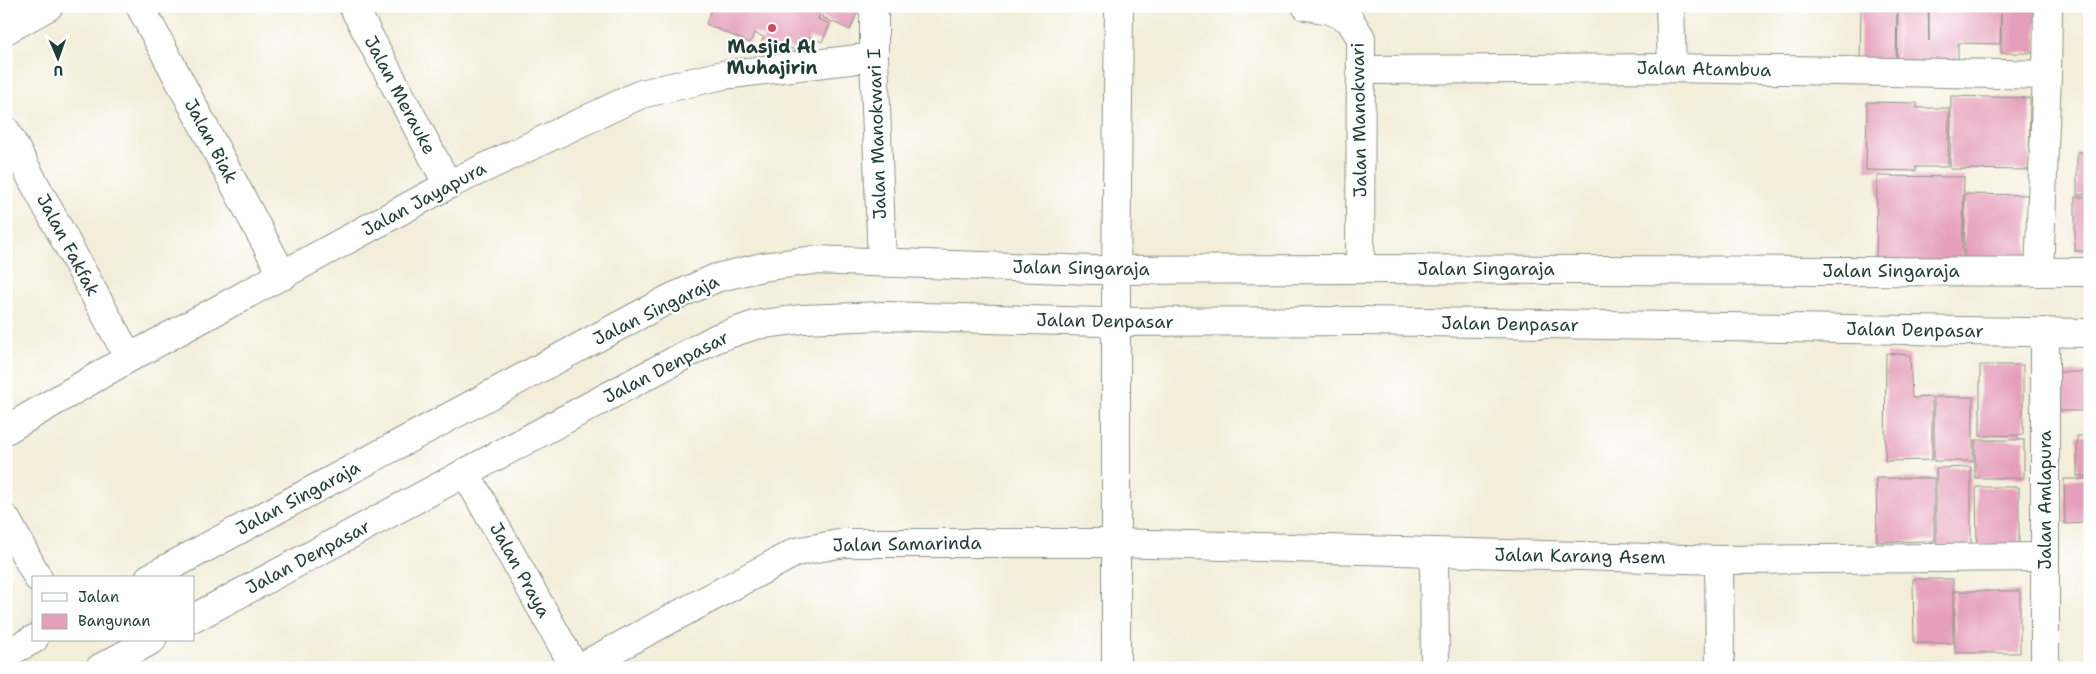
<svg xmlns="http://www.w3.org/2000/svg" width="2096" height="674" font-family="'Shantell Sans',sans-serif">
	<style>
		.building { fill: #e59fba }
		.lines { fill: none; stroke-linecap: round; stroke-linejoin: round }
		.minor-casing { stroke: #899586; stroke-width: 30 }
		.minor { stroke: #fff; stroke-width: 28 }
		.poi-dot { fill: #d1495b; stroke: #fff; stroke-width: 2 }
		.labels { text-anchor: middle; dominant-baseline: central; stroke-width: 4.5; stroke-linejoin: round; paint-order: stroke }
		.poi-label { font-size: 18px; font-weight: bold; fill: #1f3d34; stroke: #fff }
		.street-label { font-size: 18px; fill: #1f3d34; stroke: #fff }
	</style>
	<rect width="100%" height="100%" fill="#fff"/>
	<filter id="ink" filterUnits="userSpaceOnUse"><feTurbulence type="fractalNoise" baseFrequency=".02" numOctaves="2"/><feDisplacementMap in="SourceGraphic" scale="10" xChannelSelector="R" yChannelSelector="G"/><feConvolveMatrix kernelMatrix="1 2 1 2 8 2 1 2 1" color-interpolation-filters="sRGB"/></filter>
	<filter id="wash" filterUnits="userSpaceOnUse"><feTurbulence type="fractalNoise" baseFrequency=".0096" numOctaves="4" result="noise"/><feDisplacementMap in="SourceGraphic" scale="20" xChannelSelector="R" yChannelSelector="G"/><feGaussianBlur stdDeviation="1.12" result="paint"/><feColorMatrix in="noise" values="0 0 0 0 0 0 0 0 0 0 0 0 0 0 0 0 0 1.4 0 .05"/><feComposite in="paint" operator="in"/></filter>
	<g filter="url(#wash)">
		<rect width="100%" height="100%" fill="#f3edd9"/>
		<g id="blocks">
			<g class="building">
				<polygon points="703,6 823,6 818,19 830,24 822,42 810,37 803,54 786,46 782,53 760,44 764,37 754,33 750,43 706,24 711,10"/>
				<polygon points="827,6 860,6 850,30 822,17"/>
				<polygon points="1861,6 1897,6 1896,64 1860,63"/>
				<polygon points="1898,6 1928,6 1929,41 1929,6 2037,6 2036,53 2001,53 2001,14 2000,44 1958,43 1958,67 1897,66"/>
				<polygon points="1951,96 2030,98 2029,170 1950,169"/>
				<polygon points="1867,102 1917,103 1917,108 1949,108 1948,167 1916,167 1916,171 1866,170"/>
				<polygon points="2077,152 2090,152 2090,194 2077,195"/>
				<polygon points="1877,176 1964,177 1962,263 1876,265"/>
				<polygon points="1965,194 2028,195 2027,259 1964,258"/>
				<rect x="2075" y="197" width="15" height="54"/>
				<polygon points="1886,353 1910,355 1912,398 1932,397 1932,460 1885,461"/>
				<polygon points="1980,365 2023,365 2023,435 1980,436"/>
				<rect x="2059" y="372" width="31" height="39"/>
				<rect x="1934" y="397" width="39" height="64"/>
				<rect x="2077" y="436" width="13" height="40"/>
				<rect x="1975" y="440" width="49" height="38"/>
				<polygon points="1971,467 1971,546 1936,546 1936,468"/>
				<polygon points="1876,478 1934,478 1934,541 1877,542"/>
				<polygon points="2064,479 2090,479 2090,523 2065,524"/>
				<polygon points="1976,487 2019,487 2019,545 1977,545"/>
				<polygon points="1913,579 1953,579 1953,643 1914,643"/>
				<polygon points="1954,591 2020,591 2020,653 1955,653"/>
				<polygon points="1953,664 1954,668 1905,668 1905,665"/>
				<rect x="1955" y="665" width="45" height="3"/>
			</g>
		</g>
	</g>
	<g filter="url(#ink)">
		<use href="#blocks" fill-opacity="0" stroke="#899586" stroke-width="1"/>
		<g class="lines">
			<g class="minor-casing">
				<g id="minor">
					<polyline points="140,6 283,276"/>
					<polyline points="353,6 448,185"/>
					<polyline points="874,6 874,57 882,261"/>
					<polyline points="1306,6 1330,10 1349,19 1361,38 1360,269"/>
					<polyline points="1670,6 1672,68"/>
					<polyline points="6,30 49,6"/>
					<polyline points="1361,70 1672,68 2047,75"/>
					<polyline points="6,131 129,358"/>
					<polyline points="2039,272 2047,75 2048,6"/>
					<polyline points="6,430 129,358 448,185 641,94 723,75 874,57"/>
					<polyline points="465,472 575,668"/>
					<polyline points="6,519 38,578"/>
					<polyline points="1434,553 1435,668"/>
					<polyline points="1719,560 1720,668"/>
					<polyline points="149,578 669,299 716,278 762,267 813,260 1093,270 1360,269 2090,272"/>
					<polyline points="194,618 717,338 755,325 802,319 884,316 1101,322 1362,321 2090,333"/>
					<polyline points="6,654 34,639"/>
					<polyline points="100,668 152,640"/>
					<polyline points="579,668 796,552 844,543 1115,543 1719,560 2045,557"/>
					<polyline points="1116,668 1116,279 1119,6"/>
					<polyline points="2045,668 2045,332"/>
				</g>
			</g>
			<use href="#minor" class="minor"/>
		</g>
	</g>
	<circle class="poi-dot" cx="772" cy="28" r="5"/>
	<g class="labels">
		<g class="poi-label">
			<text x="772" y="47">Masjid Al<tspan x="772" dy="21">Muhajirin</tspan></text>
		</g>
		<g class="street-label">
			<text transform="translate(1704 69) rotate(1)">Jalan Atambua</text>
			<text transform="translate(400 95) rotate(62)">Jalan Merauke</text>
			<text transform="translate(1359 120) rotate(-91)">Jalan Manokwari</text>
			<text transform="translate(877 134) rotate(-92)">Jalan Manokwari I</text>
			<text transform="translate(211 141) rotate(62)">Jalan Biak</text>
			<text transform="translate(424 199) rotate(-28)">Jalan Jayapura</text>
			<text transform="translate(68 245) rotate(62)">Jalan Fakfak</text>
			<text transform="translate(1081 268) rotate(1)">Jalan Singaraja</text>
			<text x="1486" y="269">Jalan Singaraja</text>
			<text x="1891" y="271">Jalan Singaraja</text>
			<text transform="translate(656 310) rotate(-26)">Jalan Singaraja</text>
			<text transform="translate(1105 321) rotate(1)">Jalan Denpasar</text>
			<text transform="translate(1510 324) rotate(1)">Jalan Denpasar</text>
			<text transform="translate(1915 330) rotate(1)">Jalan Denpasar</text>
			<text transform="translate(666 367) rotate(-27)">Jalan Denpasar</text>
			<text transform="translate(298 498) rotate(-28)">Jalan Singaraja</text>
			<text transform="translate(2045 500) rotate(-90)">Jalan Amlapura</text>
			<text transform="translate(907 544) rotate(-1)">Jalan Samarinda</text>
			<text transform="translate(1580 556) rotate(1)">Jalan Karang Asem</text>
			<text transform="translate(308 557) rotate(-28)">Jalan Denpasar</text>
			<text transform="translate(520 570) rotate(61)">Jalan Praya</text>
		</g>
	</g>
	<rect width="2096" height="674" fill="none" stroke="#fff" stroke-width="25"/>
	<rect x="32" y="576" width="162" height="65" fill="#ffffff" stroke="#a5b1ae"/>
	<rect x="42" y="593" width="25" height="8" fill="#ffffff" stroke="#a5b1ae"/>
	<text x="78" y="602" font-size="15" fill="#1f3d34">Jalan</text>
	<rect x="42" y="614" width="25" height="15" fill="#e59fba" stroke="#a5b1ae"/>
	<text x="78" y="626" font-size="15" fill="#1f3d34">Bangunan</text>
	<g transform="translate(58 58) rotate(178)" stroke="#ffffff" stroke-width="4" paint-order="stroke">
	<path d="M0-4L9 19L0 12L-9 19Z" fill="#1f3d34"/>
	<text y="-8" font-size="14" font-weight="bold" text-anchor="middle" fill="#1f3d34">U</text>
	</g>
</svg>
